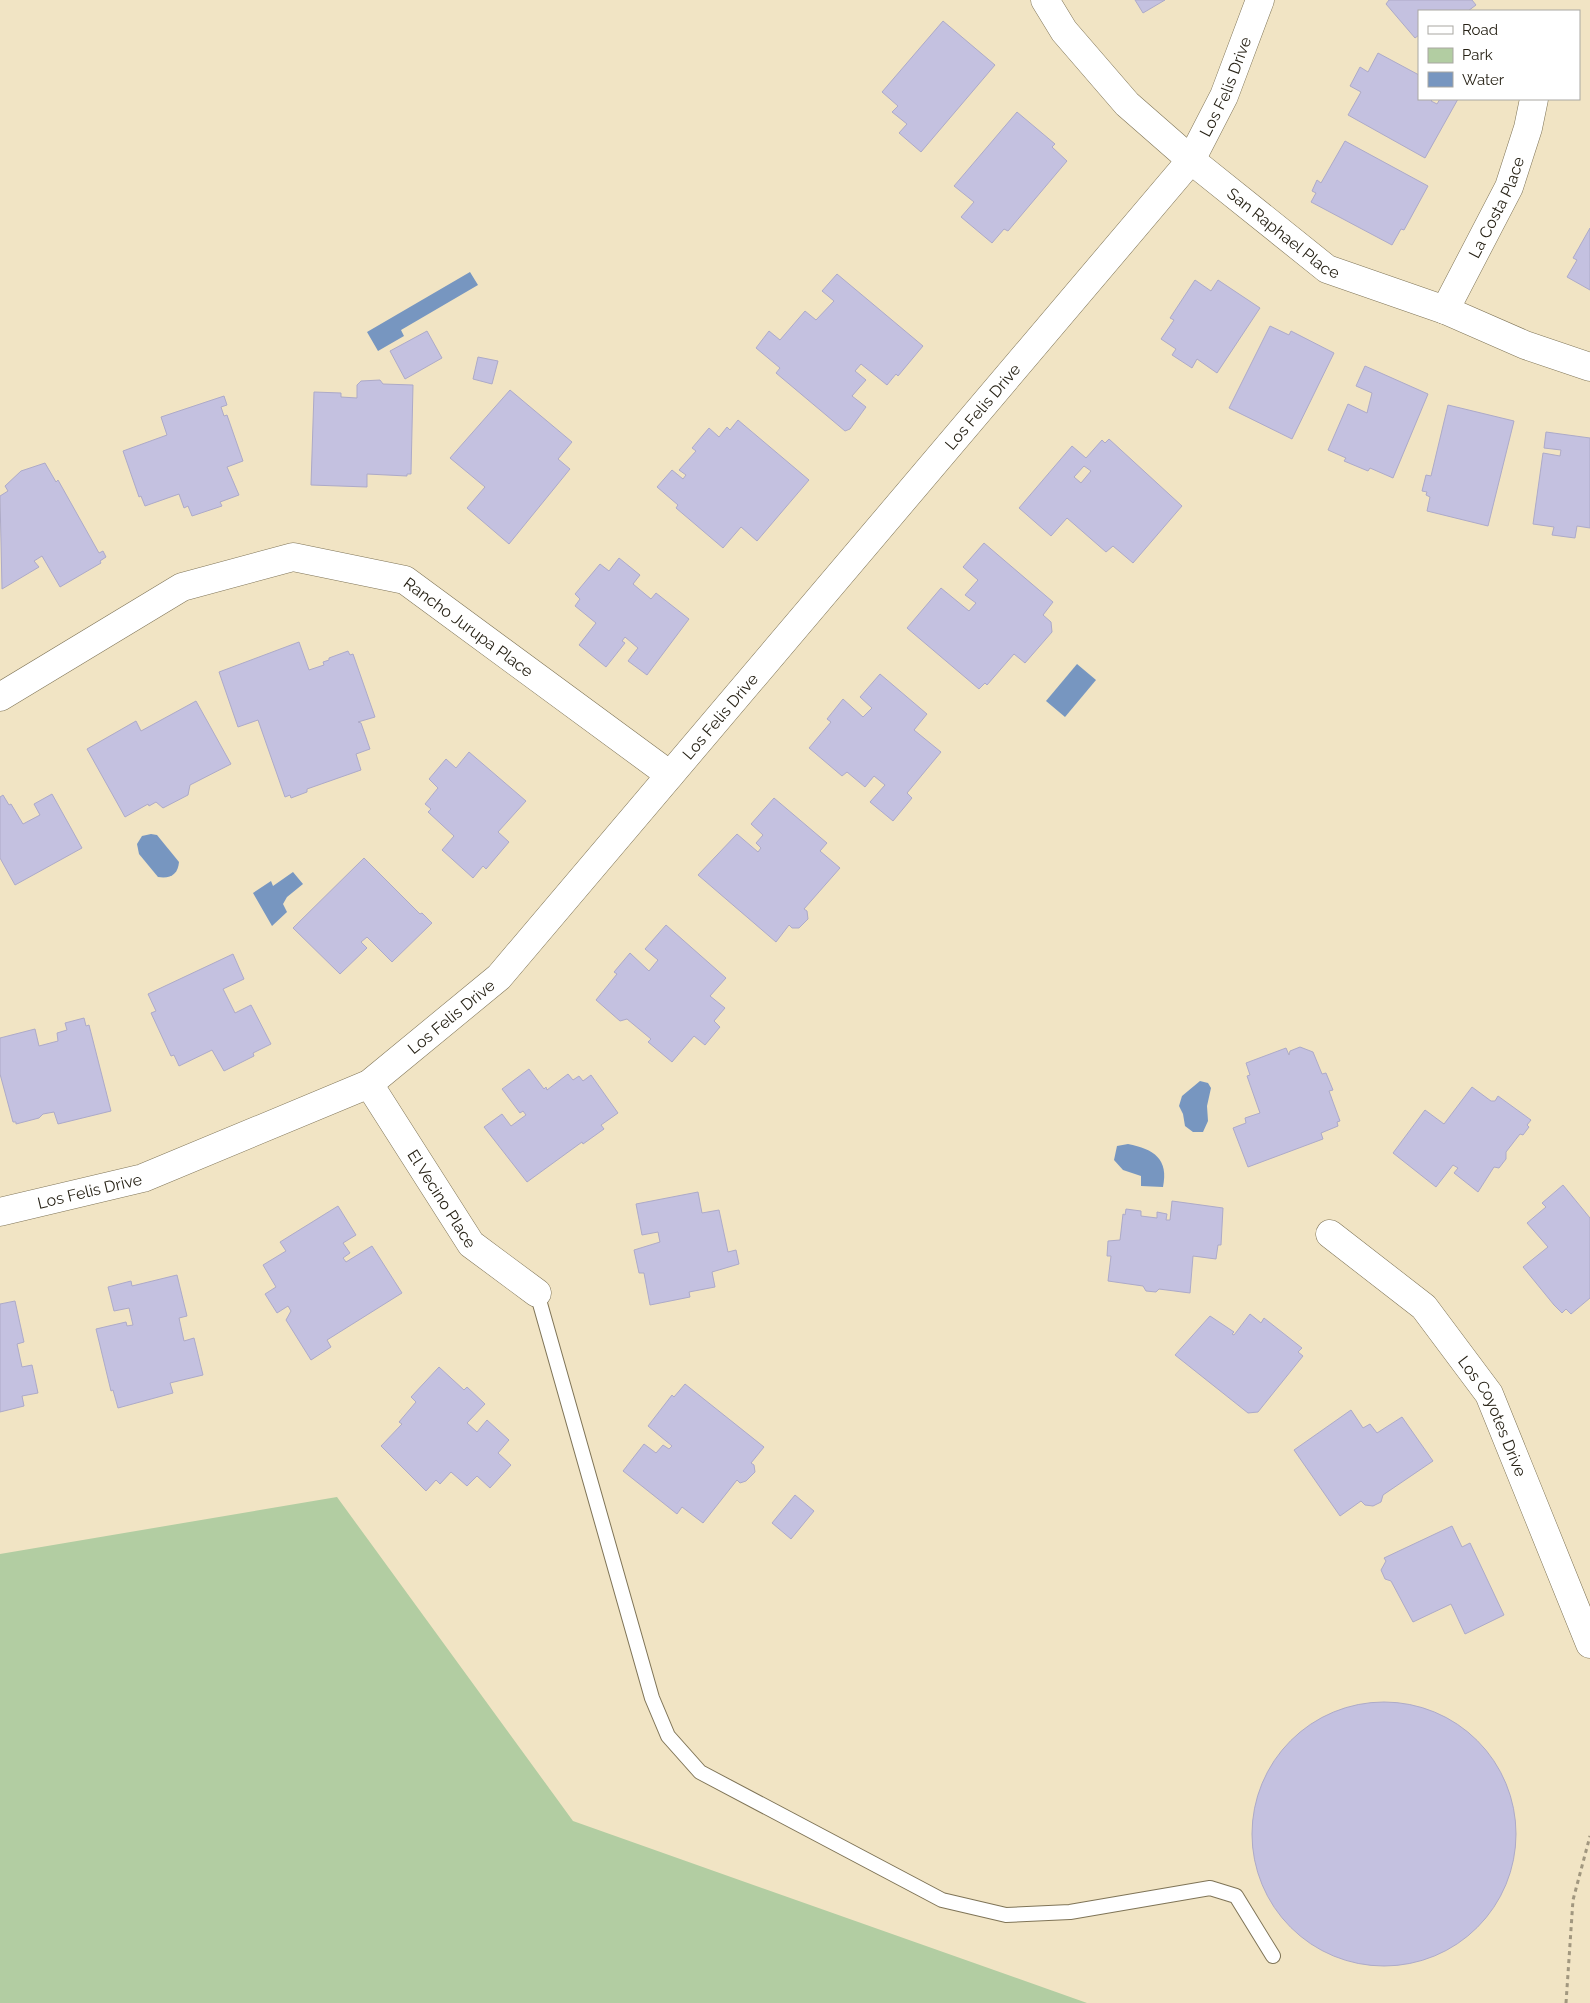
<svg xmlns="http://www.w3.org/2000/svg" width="1590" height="2003" font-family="Raleway,sans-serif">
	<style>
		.green { fill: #b2cda2 }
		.water { fill: #7796c0 }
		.building { fill: #c4c1e0; stroke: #adaac8; fill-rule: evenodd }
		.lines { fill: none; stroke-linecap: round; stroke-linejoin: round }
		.service-casing { stroke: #7f7457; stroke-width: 16 }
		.minor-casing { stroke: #7f7457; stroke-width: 29 }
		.path { stroke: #a1977f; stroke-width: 3; stroke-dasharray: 4 4; stroke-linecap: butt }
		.service { stroke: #fff; stroke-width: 14 }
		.minor { stroke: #fff; stroke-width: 28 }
		.labels { text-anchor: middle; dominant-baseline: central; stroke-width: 4; stroke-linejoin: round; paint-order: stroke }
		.street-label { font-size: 16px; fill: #272216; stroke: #fff }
	</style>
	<rect width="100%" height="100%" fill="#f1e4c4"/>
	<polygon class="green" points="337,1497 573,1821 1087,2003 0,2003 0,1554"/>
	<g class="water">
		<polygon points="470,272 478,285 401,330 404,336 378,351 367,332"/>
		<polygon points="1077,664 1096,680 1065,717 1046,701"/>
		<path d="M 151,834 L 157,835 L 179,862 C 178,874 171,879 158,877 L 139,854 L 137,844 L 142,836 Z"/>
		<polygon points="293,872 303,884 287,897 283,904 287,912 272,926 253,893 271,881 273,886"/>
		<polygon points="1200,1081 1208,1083 1211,1088 1207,1106 1208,1121 1203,1132 1193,1132 1185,1126 1183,1114 1179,1106 1182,1096"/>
		<path d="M 1128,1144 C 1154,1149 1169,1159 1163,1187 L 1141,1186 L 1141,1176 L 1123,1170 L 1114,1160 L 1117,1146 Z"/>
	</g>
	<g class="building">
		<polygon points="1135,0 1165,0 1143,13"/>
		<polygon points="1389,0 1472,0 1476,5 1468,11 1419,11 1419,35 1415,38 1386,4"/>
		<polygon points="943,21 995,65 921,152 899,133 907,124 892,112 898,106 882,92"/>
		<polygon points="1378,53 1419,75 1419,99 1433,99 1431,101 1437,104 1440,99 1458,99 1425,158 1348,115 1361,92 1350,86 1360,67 1368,72"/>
		<polygon points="1017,112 1055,144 1052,147 1067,161 1008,231 1004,229 992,243 961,217 974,202 954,186"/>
		<polygon points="1345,141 1428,186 1404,230 1401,229 1392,245 1311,202 1316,193 1312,191 1317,180 1321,183"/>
		<polygon points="1590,228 1590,290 1567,277 1577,260 1573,258"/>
		<polygon points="837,274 923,346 898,376 896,374 887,385 861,364 855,371 866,380 852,396 866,407 850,429 845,431 776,373 780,368 756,348 769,331 780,340 805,311 816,320 834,301 822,291"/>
		<polygon points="1195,280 1211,291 1218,280 1260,308 1217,373 1197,359 1192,368 1172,355 1176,349 1161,339 1174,320 1170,318"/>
		<polygon points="1270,326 1289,335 1291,331 1334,353 1292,439 1229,408"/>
		<polygon points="427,331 442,358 405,379 390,351"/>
		<polygon points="478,357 498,361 492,384 473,379"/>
		<polygon points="1365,366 1428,394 1393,478 1370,468 1368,471 1344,461 1346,458 1328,450 1348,404 1367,413 1372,393 1356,386"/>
		<polygon points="380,380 383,384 413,385 411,474 407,474 407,476 367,474 367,487 311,485 314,392 341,393 341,397 357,398 357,385 361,381"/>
		<polygon points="510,390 572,442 558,459 570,469 509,544 467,508 485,487 450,458"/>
		<polygon points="224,396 227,405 221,407 224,416 227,415 243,461 227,467 239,495 220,502 222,506 192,516 188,506 184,508 179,494 145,506 141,496 139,497 123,451 167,435 161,417"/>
		<polygon points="1448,405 1514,421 1488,526 1427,511 1430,497 1426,495 1427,492 1422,491 1426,475 1431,476"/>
		<polygon points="738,420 809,480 757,541 741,527 723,548 676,508 678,505 657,487 672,470 683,479 686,475 679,470 696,451 692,448 709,428 719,437 727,427 730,430"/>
		<polygon points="1546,432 1590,438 1590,528 1577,526 1575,538 1552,535 1554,527 1533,524 1543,453 1560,456 1561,450 1544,448"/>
		<path d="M 1109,439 L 1182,506 L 1133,563 L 1113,546 L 1106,552 L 1067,518 L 1051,536 L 1019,508 L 1072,446 L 1086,458 L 1102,440 L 1105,443 ZM 1084,466 L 1091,471 L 1081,483 L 1074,477 Z"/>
		<polygon points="45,463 56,482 58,480 99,553 103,551 106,557 100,561 101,563 60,587 42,556 34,561 39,567 2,589 0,496 8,491 5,486 21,471"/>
		<polygon points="984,543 1053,602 1043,615 1051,622 1052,632 1025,663 1014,654 987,685 985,683 979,689 907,628 941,588 969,611 976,603 965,595 978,580 963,567"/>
		<polygon points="619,558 640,575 633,584 651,599 656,593 689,619 647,675 628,661 638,648 625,637 622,641 625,643 606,667 579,645 596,623 575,606 580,599 575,594 600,564 609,571"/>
		<polygon points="299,642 309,670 324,665 323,662 329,660 329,658 348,651 350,655 353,654 375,717 358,722 361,723 370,749 356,754 361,770 307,789 307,792 291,798 290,795 285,797 258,720 238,727 219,672"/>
		<polygon points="880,674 927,714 914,730 941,752 907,793 912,798 893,821 870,802 885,785 874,776 865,787 847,772 842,776 809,748 831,722 827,719 843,699 863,717 872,708 860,697"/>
		<polygon points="196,701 231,764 190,785 188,795 163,808 156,802 149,806 148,804 125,817 87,749 136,721 141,731"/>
		<polygon points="469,752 526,801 498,832 509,842 486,869 483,866 473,878 442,850 454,836 428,812 431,809 425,804 438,788 429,779 446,759 456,768"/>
		<polygon points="52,794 82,848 15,885 0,858 0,797 3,795 9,805 11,804 23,824 40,815 34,804"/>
		<polygon points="774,798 827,843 820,851 840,868 804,909 807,911 808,919 799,928 792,928 789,925 776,942 698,875 737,834 758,852 761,848 756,843 763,835 751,824"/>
		<polygon points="364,858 420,914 422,913 432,923 392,962 367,937 361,942 367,948 340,974 293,928"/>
		<polygon points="666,925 726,978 710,996 725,1008 714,1021 720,1027 705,1045 694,1036 672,1062 648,1042 651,1039 627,1019 620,1021 596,1000 617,974 614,972 630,953 649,971 658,960 645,949"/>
		<polygon points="233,954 244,979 223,989 235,1013 251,1005 271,1044 253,1053 254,1056 224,1071 212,1050 179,1066 174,1055 171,1056 151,1013 156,1011 148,994"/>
		<polygon points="84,1018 86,1026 89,1025 111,1111 58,1124 54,1112 43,1114 39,1118 16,1124 16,1122 13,1122 0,1074 0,1038 35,1029 39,1046 58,1041 57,1033 67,1030 65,1023"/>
		<polygon points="1300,1047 1313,1052 1322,1074 1326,1073 1333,1090 1329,1091 1340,1121 1337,1122 1338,1126 1321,1133 1323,1139 1248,1167 1233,1128 1246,1123 1245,1118 1260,1113 1247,1076 1250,1075 1246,1063 1286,1048 1289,1055 1290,1051"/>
		<polygon points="529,1069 544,1089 546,1087 547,1090 568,1074 573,1080 579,1076 583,1081 591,1075 618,1113 601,1125 604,1129 583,1144 582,1142 527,1182 484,1127 502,1114 511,1126 526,1115 523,1111 520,1113 502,1089"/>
		<polygon points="1472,1087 1491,1101 1495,1101 1498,1096 1531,1120 1527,1125 1529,1127 1523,1135 1520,1134 1506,1152 1506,1159 1499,1168 1494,1167 1478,1192 1454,1173 1458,1168 1453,1165 1436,1187 1393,1153 1425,1110 1444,1124"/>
		<polygon points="1563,1185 1590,1218 1590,1298 1571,1314 1566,1309 1562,1313 1554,1305 1523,1267 1548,1247 1527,1223 1546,1207 1542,1203"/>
		<polygon points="698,1192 702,1213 719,1210 728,1252 736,1250 739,1264 712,1272 715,1287 689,1292 690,1297 650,1305 644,1273 639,1273 634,1250 660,1242 658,1232 642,1235 636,1204"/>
		<polygon points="1172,1201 1223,1208 1221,1245 1218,1245 1216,1259 1193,1256 1190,1293 1159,1289 1156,1292 1146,1291 1143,1286 1108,1281 1111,1256 1107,1256 1108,1241 1120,1240 1123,1214 1125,1215 1126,1209 1141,1211 1141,1216 1157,1218 1157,1212 1167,1214 1166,1220 1170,1220"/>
		<polygon points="338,1206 356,1235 343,1243 350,1253 343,1258 346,1262 372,1246 402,1293 327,1340 331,1347 311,1360 286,1320 291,1311 288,1306 277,1313 265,1294 276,1287 263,1265 286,1251 280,1242"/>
		<polygon points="177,1275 187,1316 179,1318 184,1341 194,1338 203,1375 170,1383 173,1393 118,1408 113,1390 111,1391 96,1329 126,1322 127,1326 133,1325 129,1308 114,1311 108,1287 131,1281 132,1286"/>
		<polygon points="15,1301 24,1342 17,1344 22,1367 32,1365 38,1393 22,1396 24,1406 0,1412 0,1304"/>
		<polygon points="1250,1314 1261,1323 1264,1318 1302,1348 1298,1352 1303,1356 1258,1412 1248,1413 1175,1355 1210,1316 1234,1332 1232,1334 1234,1335"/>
		<polygon points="439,1367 464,1390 467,1387 485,1404 467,1423 477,1432 487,1420 509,1440 498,1453 511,1465 490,1488 477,1476 467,1486 451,1472 440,1484 436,1480 426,1491 381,1446 402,1424 399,1422 416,1402 411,1397"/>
		<polygon points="685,1384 764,1447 751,1463 754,1465 755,1472 746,1481 740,1483 737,1480 703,1523 682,1507 677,1514 623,1471 644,1444 656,1453 663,1445 669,1449 672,1446 648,1426 672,1395 674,1397"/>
		<polygon points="1351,1410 1363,1428 1370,1424 1377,1433 1402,1417 1433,1461 1383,1495 1381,1502 1373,1506 1365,1505 1361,1501 1340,1516 1294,1450"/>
		<polygon points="795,1495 814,1511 791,1539 772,1523"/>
		<polygon points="1452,1526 1462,1547 1470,1543 1504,1615 1465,1634 1451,1604 1413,1622 1391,1581 1385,1579 1381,1570 1386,1561 1384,1558"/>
		<circle cx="1384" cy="1834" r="132"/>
	</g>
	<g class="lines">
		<g class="service-casing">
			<polyline id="service" points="537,1293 652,1698 668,1736 700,1772 942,1900 1006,1915 1070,1912 1210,1888 1236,1896 1273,1956"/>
		</g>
		<g class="minor-casing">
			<g id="minor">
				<path id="s1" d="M 1045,0 L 1064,31 L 1127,104 L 1191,160 L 1327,269 L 1445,310 L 1525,345 L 1590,367"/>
				<path id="s2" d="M 1445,310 L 1509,187 L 1528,128 L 1534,99"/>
				<path id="s3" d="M 0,697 L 182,587 L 293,557 L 405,580 L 670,775"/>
				<path id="s4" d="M 369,1084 L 471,1244 L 537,1293"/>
				<path id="s5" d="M 0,1212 L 143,1178 L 369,1084 L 499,977 L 1191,160 L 1224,96 L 1260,0"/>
				<path id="s6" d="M 1330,1234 L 1424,1307 L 1489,1394 L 1590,1644"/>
			</g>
		</g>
		<polyline class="path" points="1566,2003 1573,1900 1590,1836"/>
		<use href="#service" class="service"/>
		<use href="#minor" class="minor"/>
	</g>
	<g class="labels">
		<g class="street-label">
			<text stroke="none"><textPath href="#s5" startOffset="1712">Los Felis Drive</textPath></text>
			<text stroke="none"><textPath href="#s2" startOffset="115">La Costa Place</textPath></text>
			<text stroke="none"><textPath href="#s1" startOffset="336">San Raphael Place</textPath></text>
			<text stroke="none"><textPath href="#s5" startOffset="1308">Los Felis Drive</textPath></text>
			<text stroke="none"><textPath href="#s3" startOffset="521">Rancho Jurupa Place</textPath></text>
			<text stroke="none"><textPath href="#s5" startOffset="902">Los Felis Drive</textPath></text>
			<text stroke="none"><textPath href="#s5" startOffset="498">Los Felis Drive</textPath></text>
			<text stroke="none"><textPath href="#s5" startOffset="92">Los Felis Drive</textPath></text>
			<text stroke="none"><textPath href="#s4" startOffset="136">El Vecino Place</textPath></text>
			<text stroke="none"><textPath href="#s6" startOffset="249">Los Coyotes Drive</textPath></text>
		</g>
	</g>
	<rect x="1418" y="10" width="162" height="90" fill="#ffffff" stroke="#a9a7a2"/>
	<rect x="1428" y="26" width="25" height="8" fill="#ffffff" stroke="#a9a7a2"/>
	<text x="1462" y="35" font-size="15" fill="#272216">Road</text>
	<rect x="1428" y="48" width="25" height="15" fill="#b2cda2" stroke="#a9a7a2"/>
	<text x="1462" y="60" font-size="15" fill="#272216">Park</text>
	<rect x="1428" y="72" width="25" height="15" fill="#7796c0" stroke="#a9a7a2"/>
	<text x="1462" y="85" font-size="15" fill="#272216">Water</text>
</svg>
